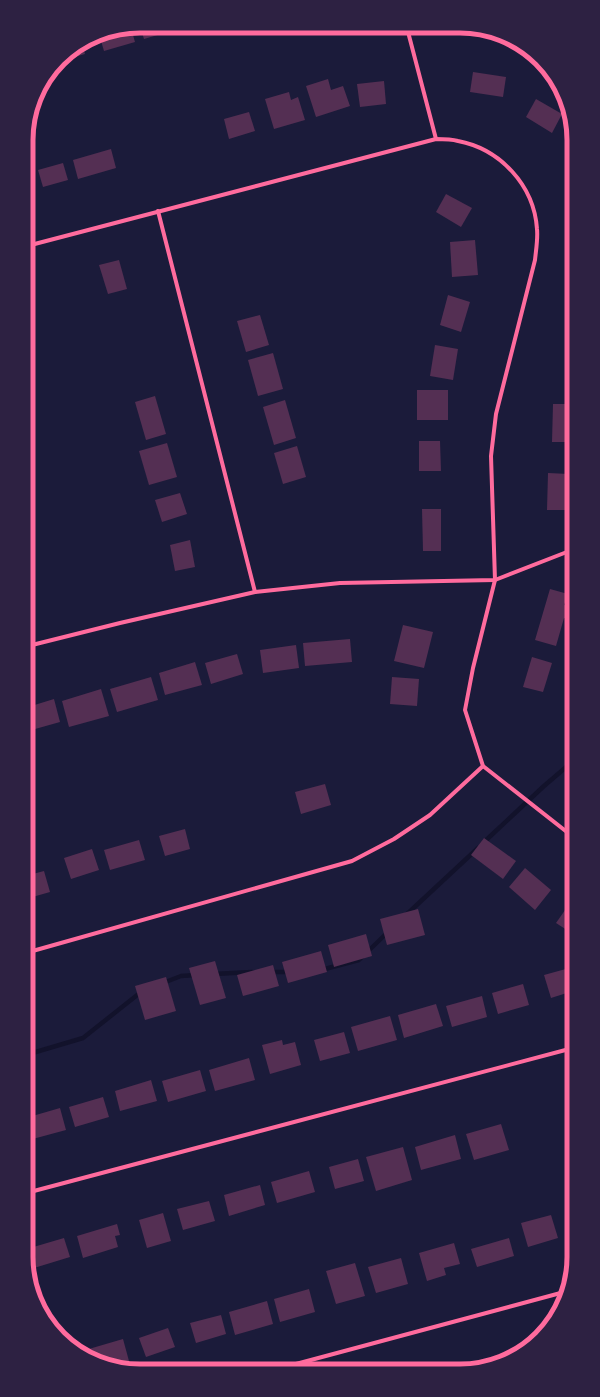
<svg xmlns="http://www.w3.org/2000/svg" width="600" height="1397" font-family="'Golos Text',sans-serif">
	<style>
		.lines { fill: none; stroke-linecap: round; stroke-linejoin: round }
		.stream { stroke: #12122b; stroke-width: 4.5 }
		.building { fill: #542f53 }
		.minor { stroke: #ff6b9d; stroke-width: 4 }
		.rim { fill: none; stroke: #ff6b9d; stroke-width: 5 }
	</style>
	<rect width="100%" height="100%" fill="#1b1b3a"/>
	<g class="lines">
		<g class="stream">
			<polyline points="483,843 544,786 572,762"/>
			<polyline points="406,915 478,848"/>
			<polyline points="321,970 359,960 389,931"/>
			<polyline points="270,972 290,972"/>
			<polyline points="214,974 252,972"/>
			<polyline points="163,983 181,976 196,975"/>
			<polyline points="29,1054 83,1038 141,992"/>
		</g>
	</g>
	<g class="building">
		<polygon points="140,26 169,26 171,31 144,39"/>
		<polygon points="131,28 135,42 104,51 99,34"/>
		<polygon points="82,44 85,54 60,61 65,54"/>
		<polygon points="473,72 506,77 503,97 470,92"/>
		<polygon points="328,79 331,90 343,86 350,106 316,117 306,86"/>
		<polygon points="384,81 386,104 360,107 357,84"/>
		<polygon points="289,92 291,100 298,97 305,120 274,129 265,99"/>
		<polygon points="536,99 562,114 552,133 526,117"/>
		<polygon points="249,112 255,131 229,139 224,119"/>
		<polygon points="111,149 116,168 78,179 73,160"/>
		<polygon points="63,163 68,180 43,187 38,170"/>
		<polygon points="446,194 472,208 461,227 436,212"/>
		<polygon points="475,240 478,275 452,277 450,242"/>
		<polygon points="119,260 127,289 108,294 99,265"/>
		<polygon points="448,295 470,302 461,332 440,325"/>
		<polygon points="260,315 269,345 246,352 237,321"/>
		<polygon points="570,332 571,332 571,347 567,346"/>
		<polygon points="435,345 458,349 453,380 430,376"/>
		<polygon points="273,353 283,389 258,396 248,360"/>
		<rect x="417" y="390" width="31" height="30"/>
		<polygon points="155,396 166,434 146,440 135,402"/>
		<polygon points="285,400 296,438 274,445 263,407"/>
		<polygon points="553,404 571,404 571,442 552,442"/>
		<polygon points="419,441 440,441 441,471 419,471"/>
		<polygon points="167,443 177,477 149,485 139,451"/>
		<polygon points="297,446 306,477 283,484 274,453"/>
		<polygon points="548,473 569,474 568,510 547,510"/>
		<polygon points="180,493 187,514 162,522 155,500"/>
		<polygon points="422,509 441,509 441,551 423,551"/>
		<polygon points="190,540 195,567 175,571 170,545"/>
		<polygon points="550,589 568,594 564,605 572,607 572,620 564,618 556,646 535,640"/>
		<polygon points="403,625 433,632 424,668 394,661"/>
		<polygon points="350,639 352,662 305,666 303,643"/>
		<polygon points="296,645 299,668 263,673 260,650"/>
		<polygon points="237,654 243,674 211,684 205,663"/>
		<polygon points="532,657 552,663 543,692 523,687"/>
		<polygon points="195,662 202,685 165,695 159,673"/>
		<polygon points="151,677 158,700 117,712 110,689"/>
		<polygon points="392,677 419,679 417,706 390,704"/>
		<polygon points="101,689 109,716 69,727 62,701"/>
		<polygon points="54,699 60,722 28,731 28,707"/>
		<polygon points="325,784 331,805 301,814 295,792"/>
		<polygon points="185,829 190,849 165,856 159,836"/>
		<polygon points="484,838 516,861 503,879 471,855"/>
		<polygon points="139,840 145,860 110,870 104,850"/>
		<polygon points="92,849 99,870 71,879 64,858"/>
		<polygon points="525,868 551,890 535,910 509,887"/>
		<polygon points="44,871 50,892 29,898 29,875"/>
		<polygon points="570,903 573,905 573,934 556,923"/>
		<polygon points="418,909 425,935 387,945 380,919"/>
		<polygon points="366,934 372,956 334,967 328,945"/>
		<polygon points="321,951 327,972 288,983 282,962"/>
		<polygon points="215,961 226,998 200,1005 189,968"/>
		<polygon points="273,965 279,986 243,996 237,975"/>
		<polygon points="573,967 573,991 551,998 544,975"/>
		<polygon points="166,977 176,1011 145,1020 135,986"/>
		<polygon points="523,984 529,1005 498,1014 492,993"/>
		<polygon points="482,996 487,1017 452,1027 446,1006"/>
		<polygon points="436,1004 443,1026 404,1038 398,1015"/>
		<polygon points="390,1016 397,1040 358,1051 351,1027"/>
		<polygon points="344,1032 350,1053 320,1061 314,1040"/>
		<polygon points="282,1040 283,1045 295,1042 301,1065 270,1074 262,1045"/>
		<polygon points="249,1058 255,1080 215,1091 209,1070"/>
		<polygon points="200,1070 206,1091 168,1102 162,1081"/>
		<polygon points="151,1080 157,1101 120,1111 115,1091"/>
		<polygon points="103,1097 109,1117 75,1127 69,1107"/>
		<polygon points="60,1108 66,1130 29,1140 29,1117"/>
		<polygon points="501,1124 509,1150 474,1160 466,1134"/>
		<polygon points="455,1135 461,1159 421,1170 415,1147"/>
		<polygon points="403,1147 412,1180 376,1191 366,1157"/>
		<polygon points="358,1159 364,1181 335,1189 329,1167"/>
		<polygon points="309,1171 315,1192 277,1203 271,1182"/>
		<polygon points="260,1185 265,1205 229,1216 224,1195"/>
		<polygon points="209,1201 215,1221 183,1230 177,1209"/>
		<polygon points="163,1213 171,1241 147,1248 139,1220"/>
		<polygon points="574,1214 574,1239 573,1239 567,1216"/>
		<polygon points="551,1215 558,1238 528,1247 521,1223"/>
		<polygon points="117,1224 120,1235 115,1236 118,1247 83,1258 77,1236"/>
		<polygon points="64,1238 70,1257 34,1268 30,1254 30,1248"/>
		<polygon points="509,1238 514,1256 477,1267 471,1249"/>
		<polygon points="454,1243 460,1264 444,1268 446,1275 427,1281 419,1253"/>
		<polygon points="401,1258 408,1284 376,1293 368,1267"/>
		<polygon points="355,1263 365,1296 336,1304 326,1271"/>
		<polygon points="309,1289 315,1312 280,1322 274,1299"/>
		<polygon points="267,1301 273,1324 235,1335 229,1312"/>
		<polygon points="221,1315 226,1334 196,1343 190,1323"/>
		<polygon points="168,1328 175,1347 146,1357 139,1338"/>
		<polygon points="123,1339 129,1361 112,1366 82,1351"/>
	</g>
	<g class="lines">
		<g class="minor">
			<polyline points="407,28 436,139"/>
			<polyline points="158,211 255,592"/>
			<path d="M 27,246 L 436,139 C 443,139 451,139 458,141 C 500,149 534,185 537,229 C 538,239 536,250 535,260 L 496,414 L 491,456 L 495,580 L 473,668 L 465,710 L 483,766 L 572,836"/>
			<polyline points="28,646 120,623 255,592 340,583 495,580 572,550"/>
			<polyline points="29,952 352,861 394,839 430,815 483,766"/>
			<polyline points="30,1192 573,1048"/>
			<polyline points="281,1368 568,1291"/>
		</g>
	</g>
	<path d="M0 0H600V1397H0ZM140 33H460A107 107 0 0 1 567 140V1257A107 107 0 0 1 460 1364H140A107 107 0 0 1 33 1257V140A107 107 0 0 1 140 33Z" fill="#2d2142" fill-rule="evenodd"/>
	<path class="rim" d="M140 33H460A107 107 0 0 1 567 140V1257A107 107 0 0 1 460 1364H140A107 107 0 0 1 33 1257V140A107 107 0 0 1 140 33Z"/>
</svg>
